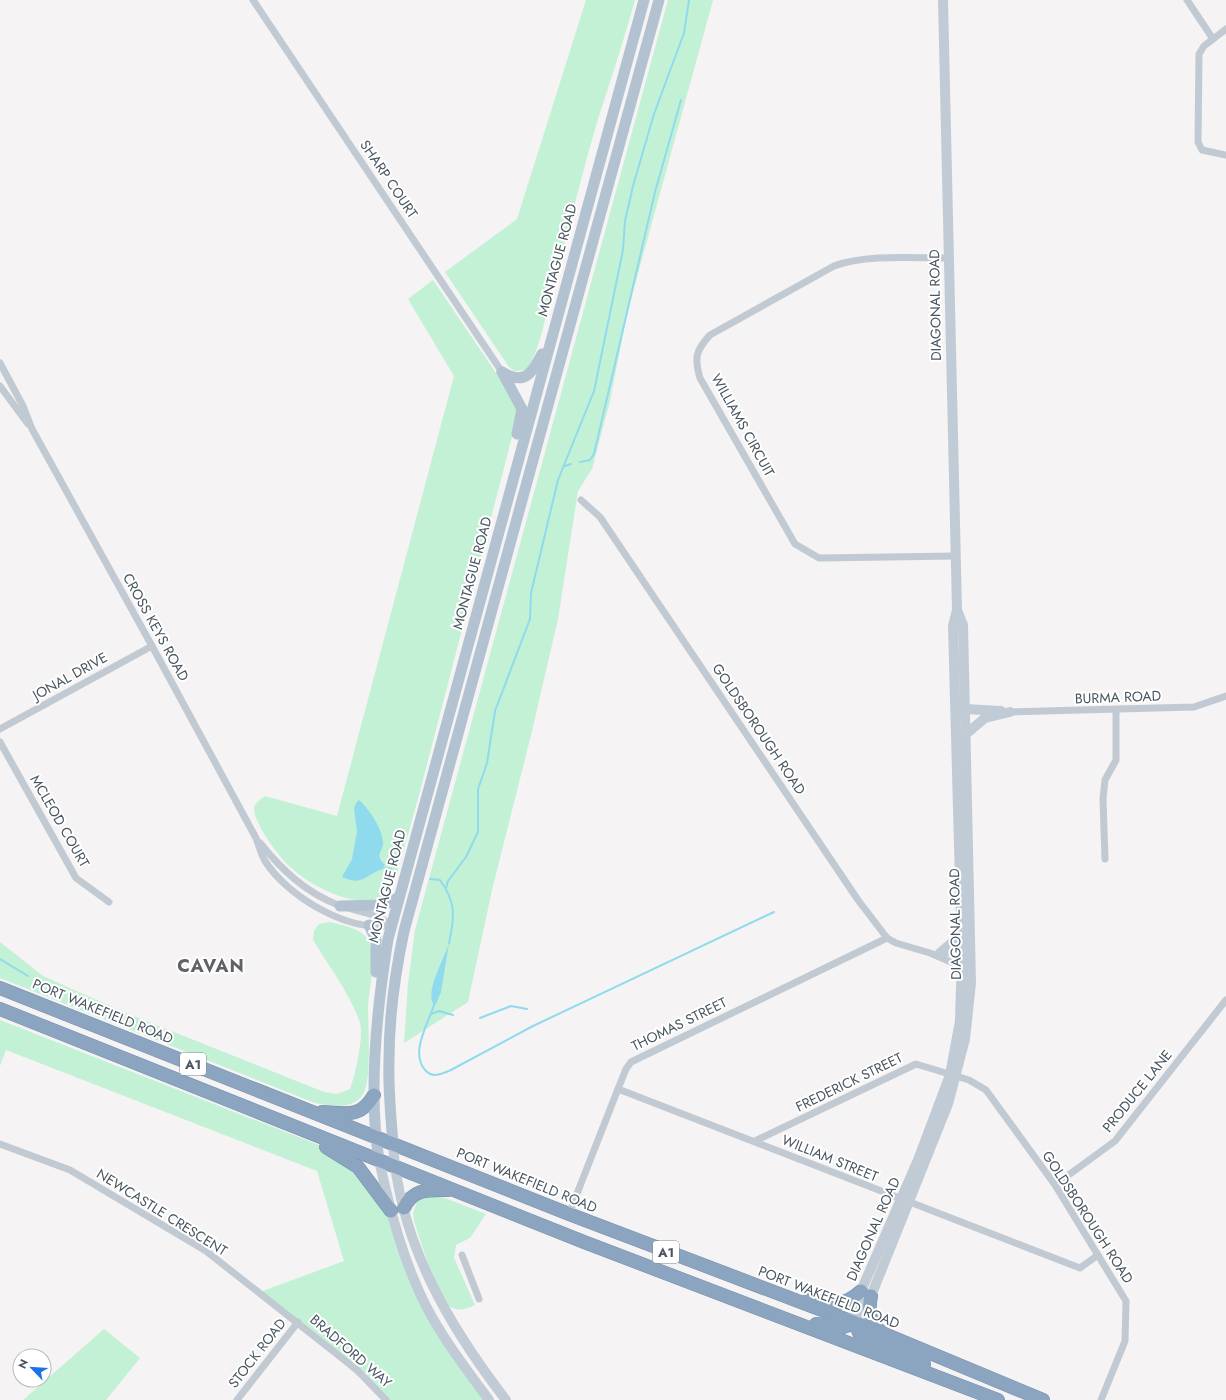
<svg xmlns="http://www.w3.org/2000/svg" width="1226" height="1400" font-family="Jost,sans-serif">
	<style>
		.green { fill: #c3f1d5 }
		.water { fill: #90daee }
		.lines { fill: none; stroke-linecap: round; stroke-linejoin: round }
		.stream { stroke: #90daee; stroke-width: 2 }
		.highway-casing { stroke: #7690ad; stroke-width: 14 }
		.street { stroke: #c1cad2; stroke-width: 7 }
		.secondary { stroke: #c1cbd6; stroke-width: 10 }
		.primary { stroke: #b3c2d1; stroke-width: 11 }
		.highway { stroke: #8ba5c1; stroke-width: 13 }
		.labels { text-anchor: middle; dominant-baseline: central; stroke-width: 4; stroke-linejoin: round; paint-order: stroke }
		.shield { fill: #fff; stroke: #808990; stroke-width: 1 }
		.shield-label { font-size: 13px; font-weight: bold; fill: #4a5661 }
		.street-label { font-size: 14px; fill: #4a5661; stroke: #fff }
		.district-label { font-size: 18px; font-weight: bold; letter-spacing: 1px; fill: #5f6368; stroke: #fff }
	</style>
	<rect width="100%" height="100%" fill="#f5f3f3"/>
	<g class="green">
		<path d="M 586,0 L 635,0 C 624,40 611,79 598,119 C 582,172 570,227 554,280 C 546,308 543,346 526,370 L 514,371 L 509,367 L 445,272 L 517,219 Z"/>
		<polygon points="668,0 713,0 627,314 610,401 592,469 578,491 558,619 531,735 492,890 468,1002 404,1043 408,984 415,930"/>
		<path d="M 433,280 L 517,404 L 519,410 L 419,795 L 396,877 L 386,897 C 374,901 362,902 350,899 C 328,894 305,881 289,866 C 279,857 254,823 254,809 C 254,803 261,799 265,796 L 337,816 L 454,376 L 408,299 Z"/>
		<path d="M 330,922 C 341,925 362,928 368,940 C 378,957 369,988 368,1006 C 368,1025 372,1080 363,1094 C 354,1110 330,1106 315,1103 L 0,978 L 0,942 L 43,976 L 126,1013 L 324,1092 L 337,1094 L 350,1089 C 355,1076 364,1036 360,1023 C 351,995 328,965 313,940 L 314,931 L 319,924 Z"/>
		<polygon points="0,1020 334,1151 391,1211 417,1286 489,1400 386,1400 260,1292 344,1261 317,1171 6,1050 0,1066"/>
		<path d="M 427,1197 L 442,1197 L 486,1214 L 470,1238 L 456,1245 L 454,1258 L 475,1305 C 467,1309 455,1313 447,1304 C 436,1292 420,1239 414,1221 L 413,1213 L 417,1201 Z"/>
		<polygon points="104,1329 140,1358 106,1400 23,1400"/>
	</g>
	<g class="water">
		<path d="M 359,800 C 369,809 382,828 383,842 C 383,853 374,854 385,865 L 383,869 C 365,874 364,887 342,877 L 352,859 L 357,832 L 354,808 L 356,803 Z"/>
		<path d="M 449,943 L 441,992 L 436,1004 L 434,1005 C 424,991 445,958 449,943 Z"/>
	</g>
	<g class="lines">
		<g class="stream">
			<polyline points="580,462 590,460 594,454 655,192 681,100"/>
			<polyline points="565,466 571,464"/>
			<polyline points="385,868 391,869"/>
			<path d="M 430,879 L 440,880 C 456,902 455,916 449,943"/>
			<polyline points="446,888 448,881 466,857 478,832 478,789 487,763 495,711 530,619 531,593 558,480 594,391 623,250 625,221 633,186 654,114 684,33 689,0"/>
			<polyline points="0,959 28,976"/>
			<path d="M 434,1005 C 428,1024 409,1054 426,1071 C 433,1078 441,1074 449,1071 L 533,1026 L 774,912"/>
			<polyline points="431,1014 439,1011 453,1015"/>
			<polyline points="480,1018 511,1006 527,1009"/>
		</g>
		<g class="highway-casing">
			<g id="highway">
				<polyline points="0,988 569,1214 882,1333 1043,1400"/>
				<polyline points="0,1009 584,1242 998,1400"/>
				<path d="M 322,1112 C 346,1113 360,1119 374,1095"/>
				<polyline points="326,1147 358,1167 391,1211"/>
				<path d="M 404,1208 C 413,1188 429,1190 448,1190"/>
				<path d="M 871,1296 C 868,1312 869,1321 882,1333"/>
				<path d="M 809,1299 C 832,1304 842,1308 861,1291"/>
				<polyline points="855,1323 859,1333 866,1339 906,1354 924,1364"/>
				<polyline points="816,1324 843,1327 855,1323"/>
			</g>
		</g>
		<g class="street">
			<polyline points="253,0 502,372"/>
			<polyline points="1187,0 1213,39"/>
			<polyline points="1226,29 1204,46 1199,54 1198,142 1202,150 1226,155"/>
			<path d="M 948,258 C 914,258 865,254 834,266 L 710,335 C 696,350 694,358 700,378 L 795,544 L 819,558 L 956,556"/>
			<path d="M 0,363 L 23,406 L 32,429 L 152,646 L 256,838 C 259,846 261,854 265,861 C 288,897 349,933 391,925"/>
			<polyline points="0,386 28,424"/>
			<polyline points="581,500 600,517 858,900 887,938 896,943 930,953 951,962 965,962"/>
			<polyline points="1010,712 1194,707 1226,696"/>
			<polyline points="0,729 152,646"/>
			<polyline points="0,742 76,878 109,902"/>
			<path d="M 260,843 C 282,870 305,892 338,905 C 358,912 375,912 391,925"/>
			<polyline points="1105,859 1103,799 1105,780 1116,760 1116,710"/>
			<polyline points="938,953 966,953"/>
			<polyline points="618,1089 1080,1268 1098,1255"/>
			<polyline points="755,1141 916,1064 969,1080 986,1090 1055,1185 1126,1301 1125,1341 1101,1400"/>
			<polyline points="0,1144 70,1170 206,1251 357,1370 386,1400"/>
			<polyline points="1055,1185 1115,1141 1226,1000"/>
			<polyline points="569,1214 618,1089 626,1069 631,1062 887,938"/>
			<polyline points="462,1255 479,1299"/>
			<polyline points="237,1400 298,1322"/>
		</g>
		<g class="secondary">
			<polyline points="965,709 1001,711"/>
			<polyline points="966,734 985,718 1010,712"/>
			<polyline points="940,953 962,934"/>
			<path d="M 393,1144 C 399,1241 448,1325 506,1400"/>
			<path d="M 379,1160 C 390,1210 403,1261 426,1306 C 443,1339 467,1370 489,1400"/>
			<polyline points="855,1323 854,1312 861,1291 918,1160 950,1075 960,1021 962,954 953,626 957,610 943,0"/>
			<polyline points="855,1323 860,1318 871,1296 948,1104 965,1039 971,983 963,625 957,610"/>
		</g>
		<g class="primary">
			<polyline points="502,372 522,409 517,434"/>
			<path d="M 502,372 C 525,386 532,373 542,354"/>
			<polyline points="340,906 384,905 399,897"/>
			<polyline points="369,925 376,940 376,972"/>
			<path d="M 393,1144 C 391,1117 388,1089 389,1061 C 389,1018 395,973 404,931 L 659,0"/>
			<path d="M 379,1160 C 368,1092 377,1007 388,939 L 644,0"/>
		</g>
		<use href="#highway" class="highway"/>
	</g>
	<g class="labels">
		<g class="shield">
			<rect x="180" y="1053" width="26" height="22" rx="3"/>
			<rect x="653" y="1241" width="26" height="22" rx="3"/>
		</g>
		<g class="shield-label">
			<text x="193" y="1064">A1</text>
			<text x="666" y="1252">A1</text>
		</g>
		<g class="street-label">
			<text transform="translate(389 179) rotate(56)">SHARP COURT</text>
			<text transform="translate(557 260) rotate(-75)">MONTAGUE ROAD</text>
			<text transform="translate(935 305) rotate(-91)">DIAGONAL ROAD</text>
			<text transform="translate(743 425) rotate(61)">WILLIAMS CIRCUIT</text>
			<text transform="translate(472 573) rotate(-75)">MONTAGUE ROAD</text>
			<text transform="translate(156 627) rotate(61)">CROSS KEYS ROAD</text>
			<text transform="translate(70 676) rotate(-29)">JONAL DRIVE</text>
			<text transform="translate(1118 697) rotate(-2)">BURMA ROAD</text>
			<text transform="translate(759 729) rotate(56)">GOLDSBOROUGH ROAD</text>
			<text transform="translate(60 821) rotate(60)">MCLEOD COURT</text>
			<text transform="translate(387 886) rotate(-76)">MONTAGUE ROAD</text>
			<text transform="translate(955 924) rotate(-91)">DIAGONAL ROAD</text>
			<text transform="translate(103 1011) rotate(22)">PORT WAKEFIELD ROAD</text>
			<text transform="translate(679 1024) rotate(-26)">THOMAS STREET</text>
			<text transform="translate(849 1082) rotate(-26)">FREDERICK STREET</text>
			<text transform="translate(1137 1091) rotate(-51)">PRODUCE LANE</text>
			<text transform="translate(830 1158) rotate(22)">WILLIAM STREET</text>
			<text transform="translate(527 1180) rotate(22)">PORT WAKEFIELD ROAD</text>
			<text transform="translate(162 1212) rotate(32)">NEWCASTLE CRESCENT</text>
			<text transform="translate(1088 1217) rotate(57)">GOLDSBOROUGH ROAD</text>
			<text transform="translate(873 1229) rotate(-66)">DIAGONAL ROAD</text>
			<text transform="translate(829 1297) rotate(21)">PORT WAKEFIELD ROAD</text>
			<text transform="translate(351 1351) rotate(41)">BRADFORD WAY</text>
			<text transform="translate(257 1353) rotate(-52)">STOCK ROAD</text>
		</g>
		<g class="district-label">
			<text x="211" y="966">CAVAN</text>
		</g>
	</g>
	<g transform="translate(32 1368) rotate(295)"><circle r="19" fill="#ffffff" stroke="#b7bbc0"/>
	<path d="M0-3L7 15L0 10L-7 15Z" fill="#1a73e8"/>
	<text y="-6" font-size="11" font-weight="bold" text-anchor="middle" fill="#4a5661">N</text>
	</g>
</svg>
